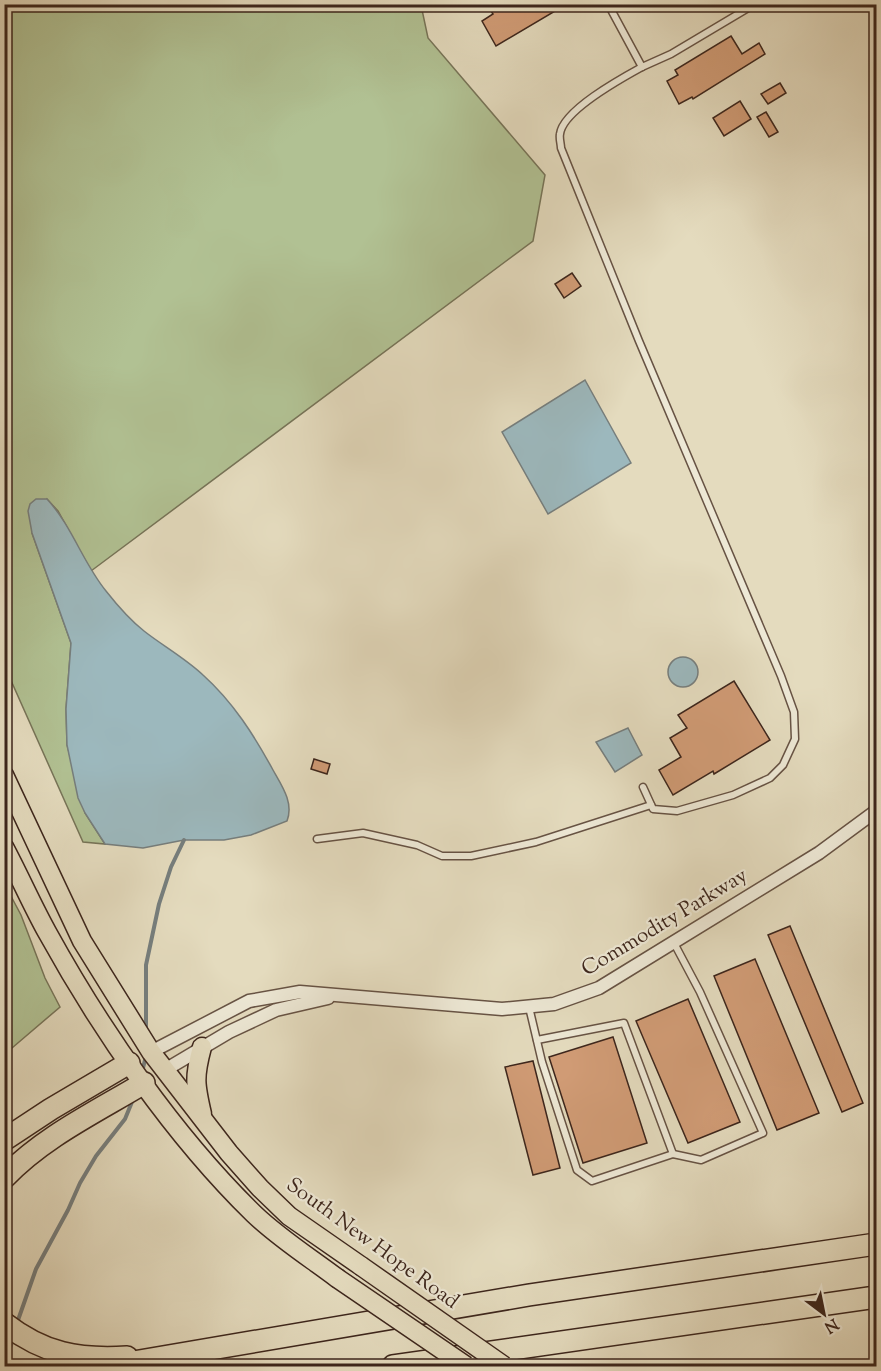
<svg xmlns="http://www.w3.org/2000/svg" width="881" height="1371" font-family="'Sorts Mill Goudy',serif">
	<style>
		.green { fill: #b1c193; stroke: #777458; stroke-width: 1.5 }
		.water { fill: #9cb8bd; stroke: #767e7d; stroke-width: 1.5 }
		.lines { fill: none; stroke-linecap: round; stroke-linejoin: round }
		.stream { stroke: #767e7d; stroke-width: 4 }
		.building { fill: #d09b75; stroke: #3d261c; stroke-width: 1.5 }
		.lane-casing { stroke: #675344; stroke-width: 9 }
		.street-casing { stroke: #675344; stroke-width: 15 }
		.primary-casing { stroke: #3d261c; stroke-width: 21 }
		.highway-casing { stroke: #3d261c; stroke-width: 24 }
		.lane { stroke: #ede8d5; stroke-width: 6 }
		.street { stroke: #ede8d5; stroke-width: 12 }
		.primary { stroke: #e4dbbe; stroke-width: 18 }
		.highway { stroke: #e4dbbe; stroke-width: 21 }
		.primary-bridge-casing { stroke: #3d261c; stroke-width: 21; stroke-linecap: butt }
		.primary-bridge { stroke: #e4dbbe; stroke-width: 18 }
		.labels { text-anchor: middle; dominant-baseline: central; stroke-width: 4.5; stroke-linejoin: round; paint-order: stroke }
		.street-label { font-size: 21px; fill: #3d261c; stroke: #ede8d5 }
	</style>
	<rect width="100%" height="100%" fill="#e4dbbe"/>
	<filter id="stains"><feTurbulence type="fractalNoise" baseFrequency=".00333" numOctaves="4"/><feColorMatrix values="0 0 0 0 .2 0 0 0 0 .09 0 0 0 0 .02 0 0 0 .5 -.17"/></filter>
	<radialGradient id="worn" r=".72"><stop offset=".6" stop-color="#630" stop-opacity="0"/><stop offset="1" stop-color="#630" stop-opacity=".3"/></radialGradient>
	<g class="green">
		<polygon points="4,5 421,5 428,38 545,175 533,241 91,571 58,511 47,499 32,533 71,643 66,709 67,745 85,813 105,844 83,842 5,667"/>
		<polygon points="4,883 21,915 45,978 60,1007 5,1054"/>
	</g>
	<g class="water">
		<polygon points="585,380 631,463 548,514 502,432"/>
		<path d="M 36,499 L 47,499 C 72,526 83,563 106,591 C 117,605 130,620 144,631 C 163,646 185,658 203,675 C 233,702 254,735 273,770 C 282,786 294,803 287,821 L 251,835 L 224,840 L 184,840 L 143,848 L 105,844 L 85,813 L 78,798 L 67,745 L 66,709 L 71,643 L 32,533 L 28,511 L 30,504 Z"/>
		<circle cx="683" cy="672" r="15"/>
		<polygon points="628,728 642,755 615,772 596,742"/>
	</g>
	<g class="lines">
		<g class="stream">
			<polyline points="146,1031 146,965 159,904 171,867 184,840"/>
			<polyline points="142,1072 146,1056"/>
			<polyline points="17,1323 36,1269 68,1210 80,1183 96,1156 125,1119 134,1097"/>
			<polyline points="4,1365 13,1339"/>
		</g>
	</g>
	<g class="building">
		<polygon points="487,4 567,4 496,46 482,21 493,14"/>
		<polygon points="731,36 742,54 759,43 765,54 693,99 692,97 679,104 667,81 678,75 675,70"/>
		<polygon points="780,83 786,93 768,104 761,94"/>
		<polygon points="740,101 751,119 724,136 713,118"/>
		<polygon points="766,112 778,132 769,137 757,117"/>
		<polygon points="572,273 581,286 564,298 555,284"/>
		<polygon points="734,681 770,740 714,774 713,771 673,795 659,770 681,757 670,738 687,728 678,715"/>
		<polygon points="314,759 330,764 327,774 311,769"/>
		<polygon points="790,926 863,1103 842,1112 768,935"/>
		<polygon points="755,959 819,1113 777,1130 714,976"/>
		<polygon points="688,999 740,1122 688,1143 636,1021"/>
		<polygon points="613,1037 647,1143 583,1163 549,1057"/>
		<polygon points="533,1061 560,1168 533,1175 505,1067"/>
	</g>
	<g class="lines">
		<g class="lane-casing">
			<g id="lane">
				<polyline points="608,4 642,67 671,54 755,4"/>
				<path d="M 642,67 C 622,78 563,110 560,134 C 559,138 561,144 561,148 L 639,341 L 781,676 L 794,712 L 795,739 L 783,765 L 770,778 L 733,795 L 677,811 L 653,809 L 643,787"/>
				<polyline points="317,839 363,833 417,845 442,856 471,856 536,842 651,805"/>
				<polyline points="529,1007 542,1062 577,1170 592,1181 673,1154 701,1160 763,1133 700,992 674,943"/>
				<polyline points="537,1040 624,1023 673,1154"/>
			</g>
		</g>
		<g class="street-casing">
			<g id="street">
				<polyline points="151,1052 249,1001 300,992 502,1009 554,1004 599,988 819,853 876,811"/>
				<polyline points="165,1070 229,1032 276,1010 328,998"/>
			</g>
		</g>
		<g class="primary-casing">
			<g id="primary">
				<polyline points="4,775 82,941 151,1052 229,1153 260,1188 289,1216 361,1266"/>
				<path d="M 4,847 C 19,875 32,905 47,932 C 101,1030 174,1136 254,1214 C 279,1238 309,1257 337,1278"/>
				<path d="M 202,1114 C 195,1084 194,1077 202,1047"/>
			</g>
		</g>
		<g class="highway-casing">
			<g id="highway">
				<polyline points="4,1140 51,1109 129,1063"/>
				<path d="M 4,1178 C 43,1137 96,1112 144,1083"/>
				<path d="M 4,1323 C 44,1354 78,1360 127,1357"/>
				<polyline points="110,1366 529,1295 876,1244"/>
				<polyline points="393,1366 876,1297"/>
			</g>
		</g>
		<use href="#lane" class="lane"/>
		<use href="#street" class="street"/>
		<use href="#primary" class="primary"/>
		<use href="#highway" class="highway"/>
		<g class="primary-bridge-casing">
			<g id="primary-bridge">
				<polyline points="361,1266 504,1366"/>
				<polyline points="337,1278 466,1366"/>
			</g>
		</g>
		<use href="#primary-bridge" class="primary-bridge"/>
	</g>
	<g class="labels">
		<g class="street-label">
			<text transform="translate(665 923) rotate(-31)">Commodity Parkway</text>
			<text transform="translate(372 1244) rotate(36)">South New Hope Road</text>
		</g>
	</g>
	<rect width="881" height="1371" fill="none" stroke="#e4dbbe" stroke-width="24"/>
	<rect x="6" y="6" width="869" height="1359" fill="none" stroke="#3d261c" stroke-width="3"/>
	<rect x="12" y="12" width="857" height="1347" fill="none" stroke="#3d261c" stroke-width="1.5"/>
	<g transform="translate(824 1314) rotate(148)" stroke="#ede8d5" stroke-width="4.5" paint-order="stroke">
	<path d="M0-4.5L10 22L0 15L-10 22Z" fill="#3d261c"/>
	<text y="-9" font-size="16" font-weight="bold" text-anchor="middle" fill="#3d261c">N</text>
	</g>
	<rect width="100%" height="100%" filter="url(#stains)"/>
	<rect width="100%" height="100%" fill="url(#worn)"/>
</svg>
